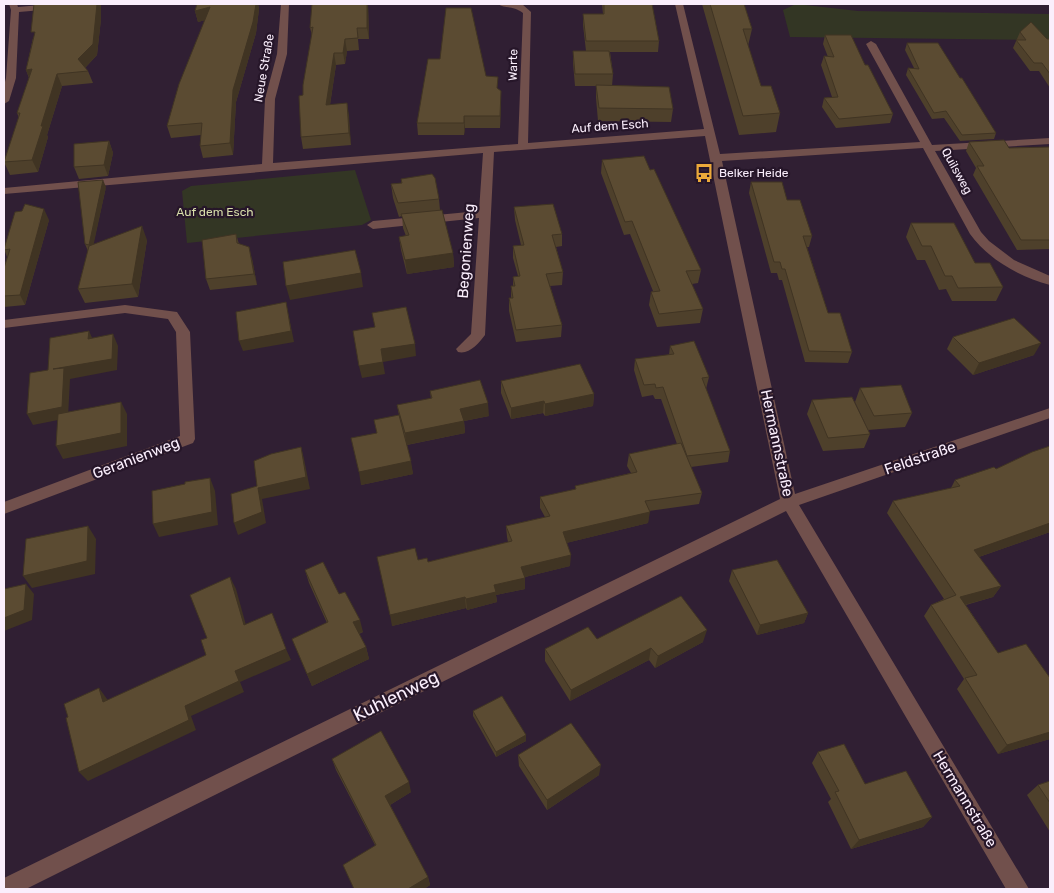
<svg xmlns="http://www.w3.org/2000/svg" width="1054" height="893" font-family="Rubik,sans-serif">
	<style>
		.green { fill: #333624 }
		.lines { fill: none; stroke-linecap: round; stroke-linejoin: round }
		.minor { fill: #71504c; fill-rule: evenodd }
		.wall { fill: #4e402b }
		.shaded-wall { fill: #403423 }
		.building { fill: #5b4b32; stroke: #403423 }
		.labels { text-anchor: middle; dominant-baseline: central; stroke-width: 4.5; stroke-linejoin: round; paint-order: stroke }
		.far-street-label { font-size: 12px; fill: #faeefc; stroke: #261629 }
		.far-poi-label { font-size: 12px; fill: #faeefc; stroke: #261629; text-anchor: start }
		.far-park-label { font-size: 12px; fill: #d8dfaa; stroke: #261629 }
		.street-label { font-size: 15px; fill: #faeefc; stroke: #261629 }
		.near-street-label { font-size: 18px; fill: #faeefc; stroke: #261629 }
	</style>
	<rect width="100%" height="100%" fill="#301f33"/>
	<g class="green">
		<polygon points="796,4 858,11 1050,14 1050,40 790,37 783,10"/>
		<polygon points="355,170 371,220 362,225 187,243 182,191 191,186"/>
	</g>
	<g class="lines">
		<g class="minor">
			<polygon points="9,4 17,4 18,7 52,4 81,4 77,7 19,12 16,78 9,101 4,104 4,86 6,78 11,10"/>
			<path d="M 281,4 L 289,4 L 287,54 L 275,99 L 273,163 L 518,144 L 523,13 C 513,5 504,9 498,4 L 522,4 L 531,12 L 528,143 L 704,129 L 675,4 L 683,4 L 720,154 L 920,142 L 866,44 L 871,41 L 876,44 L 932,145 L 1050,138 L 1050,144 L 935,151 L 981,232 L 989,241 L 1014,260 L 1050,276 L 1050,285 C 1020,277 989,260 970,234 L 923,148 L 722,161 L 795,494 L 1050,408 L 1050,418 L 799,505 L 1029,889 L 1006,889 L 786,511 L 26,889 L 4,889 L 4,878 L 780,499 L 705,136 L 494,152 L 485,335 C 479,343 469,355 458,352 L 456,349 L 471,334 L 479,218 L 373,229 L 367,225 L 373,221 L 479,211 L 483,153 L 4,194 L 4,188 L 262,164 L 265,99 L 277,54 Z"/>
			<polygon points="125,305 177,312 190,332 195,439 193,443 4,514 4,502 180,436 176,332 168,319 125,313 4,328 4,320"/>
		</g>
	</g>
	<g class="wall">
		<polygon points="197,4 258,4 259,9 256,33 236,102 233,155 203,158 200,146 201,135 171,138 167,126 205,20 198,22 195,11"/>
		<polygon points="368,4 369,39 358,39 359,50 347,51 345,64 336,65 330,105 347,103 351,145 303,149 301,137 303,95 312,35 310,28"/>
		<polygon points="602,4 652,4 659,41 658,52 610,52 613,74 612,86 673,109 671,122 598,121 596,98 596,86 575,86 573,63 573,51 586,51 583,25 583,14 603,14"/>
		<polygon points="702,4 744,4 752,29 748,46 761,86 780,113 776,132 739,135"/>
		<polygon points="101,19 97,55 85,68 88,71 93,83 62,86 47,135 48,137 38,172 10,175 4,162 19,118 17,113 29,78 26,70 33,38"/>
		<polygon points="1020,32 1047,39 1050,39 1050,88 1039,71 1030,71 1013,48"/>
		<polygon points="825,35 865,65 893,114 890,123 836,128 822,107 824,98 832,97 821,65 824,56 828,57 823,44"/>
		<polygon points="907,43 996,133 994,139 960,141 944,118 932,119 906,75 908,68 914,68 905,50"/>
		<polygon points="486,76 498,89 501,103 500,128 465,128 464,135 418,135 417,123"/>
		<polygon points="109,141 113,153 108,176 79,179 74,167"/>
		<polygon points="969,142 1009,148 1050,147 1050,249 1017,250 973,175 976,168 966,151"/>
		<polygon points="602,160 650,170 701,270 698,283 692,284 703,309 700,323 657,327 649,305 651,292 653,291 630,234 624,235 601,173"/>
		<polygon points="401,179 439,199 440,210 453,253 454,267 407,274 401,250 399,237 406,236 403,228 402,216 399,217 393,198 391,184 401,183"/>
		<polygon points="751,182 787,200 812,236 809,247 807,247 828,313 852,352 848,363 805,362 782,280 779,280 777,273 771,273 749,193"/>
		<polygon points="106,187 93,245 147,240 138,297 85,303 78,289 88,251 85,244"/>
		<polygon points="514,207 562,234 562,246 556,247 563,272 562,285 550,286 562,325 561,337 516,342 509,311 509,298 511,298 511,286 513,286 513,277 518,276 513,258 513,246 521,245 515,220"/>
		<polygon points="49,220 25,305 4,307 4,268 7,257 4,249"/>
		<polygon points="911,223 975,263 1003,287 996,301 952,301 946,289 939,290 925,260 917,260 906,237"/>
		<polygon points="236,234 239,244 252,259 257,285 210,290 206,279"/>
		<polygon points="953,337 1034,355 973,375 947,349"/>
		<polygon points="670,346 709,377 706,389 730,451 728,462 691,467 702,493 699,504 649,511 648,523 566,543 570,566 525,577 525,589 496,595 497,602 467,610 466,608 392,626 418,560 428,562 508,542 507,537 506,526 545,517 540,508 540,497 575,490 575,486 631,473 627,466 629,454 677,444 661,399 655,399 653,395 642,397 634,370 635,359 669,355"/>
		<polygon points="501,381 594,394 593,406 545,416 543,413 511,419 501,393"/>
		<polygon points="860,388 912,413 905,427 868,430 855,402"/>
		<polygon points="430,391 489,416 464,421 465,433 407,445 413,474 361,485 377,433 374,420 399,415 397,405 431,399"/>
		<polygon points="812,400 870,434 864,448 823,451 807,414"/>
		<polygon points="1050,446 1050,532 979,557 1001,586 993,597 966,605 998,653 1050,678 1050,740 1050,739 998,754 957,689 964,679 924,616 931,605 944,599 887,513 893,501 951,488 955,480 996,469"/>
		<polygon points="305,570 339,594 363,632 359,634 366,647 369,659 312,686 292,639 327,623 309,583"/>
		<polygon points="732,570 808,613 804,623 757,635 729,581"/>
		<polygon points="703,642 655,668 649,660 570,701 545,661 545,649"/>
		<polygon points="473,711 526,735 526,741 496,757 473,716"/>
		<polygon points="818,752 865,784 932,817 923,827 851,849 828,802 831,799 812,763"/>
		<polygon points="518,755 599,775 547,810 519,766"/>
		<polygon points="332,759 411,792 390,805 428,877 430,885 424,889 354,889 375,845 336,770"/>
		<polygon points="1050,781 1050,832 1027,795 1038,785"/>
	</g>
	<g class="shaded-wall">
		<polygon points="97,4 101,4 101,19 97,55 82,71 78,59"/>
		<polygon points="256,4 258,4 259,9 256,33 236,102 233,155 230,143 233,90"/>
		<polygon points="367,4 368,4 369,39 367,28"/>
		<polygon points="210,7 213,18 198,22 195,11"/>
		<polygon points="345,39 347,51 345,64 343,53"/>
		<polygon points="334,53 336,65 328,117 326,105"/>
		<polygon points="32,69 31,82 26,70"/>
		<polygon points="57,74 62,86 47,135 48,137 38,172 32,160 41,126"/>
		<polygon points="501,91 501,103 500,128 500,116"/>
		<polygon points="347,103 349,115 351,145 349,133"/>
		<polygon points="464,116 465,128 464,135"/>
		<polygon points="109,141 113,153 108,176 104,165"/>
		<polygon points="103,180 106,187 92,252 89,245"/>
		<polygon points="44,209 49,220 25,305 20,295"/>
		<polygon points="142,226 147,240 138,297 132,284"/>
		<polygon points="249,247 252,259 257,285 254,274"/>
		<polygon points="453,253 454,267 407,274 405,260"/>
		<polygon points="361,273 363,287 290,300 286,286"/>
		<polygon points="286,302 294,342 243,351 239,341"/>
		<polygon points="89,331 94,342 88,339"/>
		<polygon points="113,334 118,346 117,370 70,379 68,418 33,425 27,414 53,369"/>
		<polygon points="1041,343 1034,355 973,375 979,363"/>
		<polygon points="415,344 416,356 383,362 385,374 362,378 359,366 381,349"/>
		<polygon points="594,394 593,406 545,416 545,404"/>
		<polygon points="544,401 543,413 511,419 511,408"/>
		<polygon points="121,402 127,414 127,446 63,459 56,446"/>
		<polygon points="488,403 489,416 464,421 465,433 406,445 405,433 460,409"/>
		<polygon points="301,447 304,459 310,489 262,499 266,523 238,535 234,523 258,488"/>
		<polygon points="411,461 413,474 361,485 359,472"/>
		<polygon points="210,478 215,491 218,525 159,537 153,524"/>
		<polygon points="650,512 648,523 562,544 563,532"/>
		<polygon points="1050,523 1050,532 967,561 974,550"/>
		<polygon points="88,526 96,539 95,574 32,588 23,576"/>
		<polygon points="571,555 570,566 521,578 521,567"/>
		<polygon points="230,577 236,589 249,636 244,625"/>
		<polygon points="525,578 525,589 496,595 497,602 467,610 466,599 494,585"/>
		<polygon points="26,584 34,594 32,620 4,631 4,618"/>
		<polygon points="1001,586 993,597 953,608 960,597"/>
		<polygon points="465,597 466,608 392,626 390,615"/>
		<polygon points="808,613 804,623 757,635 760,625"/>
		<polygon points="360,620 363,632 356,634 353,622"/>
		<polygon points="707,630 703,642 655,668 658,656"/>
		<polygon points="366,647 369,659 312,686 307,674"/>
		<polygon points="651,648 649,660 570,701 571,690"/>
		<polygon points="286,649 291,660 240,682 244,692 191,716 196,730 88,781 79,772 185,706 235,671"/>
		<polygon points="99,688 107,699 111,712 103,702"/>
		<polygon points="1050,732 1050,739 998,754 1007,745"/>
		<polygon points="526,735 526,741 496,757 496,752"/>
		<polygon points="601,765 599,775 547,810 547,800"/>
		<polygon points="409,782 411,792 388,806 385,796"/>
		<polygon points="932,817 923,827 851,849 859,840"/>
		<polygon points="428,877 430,885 424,889 408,889"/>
	</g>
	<g class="building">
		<polygon points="34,4 97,4 93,44 78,59 88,71 57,74 41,126 43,126 32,160 4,162 20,113 17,113 32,69 26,70 35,32 31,32"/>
		<polygon points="197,4 256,4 253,22 233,90 230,143 200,146 202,123 167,126 179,84 210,7 195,11"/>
		<polygon points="312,4 367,4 367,28 357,28 358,38 345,39 343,53 334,53 326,105 347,103 349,133 301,137 299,96 303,95 303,85 313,27 310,28"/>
		<polygon points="604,4 652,4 659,41 586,41 583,14 604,14"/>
		<polygon points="710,4 744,4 752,29 743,29 761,86 771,86 780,113 743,116"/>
		<polygon points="446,8 471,8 486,76 498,77 497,88 501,91 500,116 464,116 464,123 417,123 428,59 440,59"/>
		<polygon points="1031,22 1047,39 1050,39 1050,74 1042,63 1034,63 1016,40 1026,40 1020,32"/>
		<polygon points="825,35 851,35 865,65 868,65 893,114 839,119 824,98 838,97 824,56 834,57"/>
		<polygon points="907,43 938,43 960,78 962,78 996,133 962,135 946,111 934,113 908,68 919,69"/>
		<polygon points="573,51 609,51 613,74 575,74"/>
		<polygon points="596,85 669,87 673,109 599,108"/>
		<polygon points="1004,140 1009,148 1050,147 1050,240 1021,240 977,166 984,166 969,142"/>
		<polygon points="109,141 104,165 74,167 74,144"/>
		<polygon points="644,156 650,170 654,169 701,270 686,271 703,309 659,314 651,292 660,291 632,221 625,222 602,160"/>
		<polygon points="432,174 435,178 439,199 398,203 391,184 402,183 401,179"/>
		<polygon points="103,180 89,245 85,244 78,182"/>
		<polygon points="751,182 782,182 787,200 800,200 812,236 803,236 828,313 840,313 852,352 809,351 785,269 782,269 780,262 774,262"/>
		<polygon points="25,204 44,209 20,295 4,296 4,268 10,249 4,250 4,249 15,212 22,211"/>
		<polygon points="553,204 562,234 552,235 563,272 546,274 562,325 516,330 509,298 513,298 511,286 515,286 513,277 520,276 513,246 524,245 514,207"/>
		<polygon points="442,210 453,253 405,260 399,237 409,235 401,214"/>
		<polygon points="911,223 954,223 975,263 990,263 1003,287 958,288 952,276 945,276 931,246 922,246"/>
		<polygon points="142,226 132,284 78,289 89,246"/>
		<polygon points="236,234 237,243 249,247 254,274 206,279 202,240"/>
		<polygon points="355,250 361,273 286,286 283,262"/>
		<polygon points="286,302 291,331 239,341 236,312"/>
		<polygon points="406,307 415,344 381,349 383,362 359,366 353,331 375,327 372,313"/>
		<polygon points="1014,318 1041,343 979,363 953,337"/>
		<polygon points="89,331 88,339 113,334 112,359 53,369 64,368 62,407 27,414 30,373 48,370 50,338"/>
		<polygon points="694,341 709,377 702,378 730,451 687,456 663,387 656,388 655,384 644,385 635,359 674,354 670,346"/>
		<polygon points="580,364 594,394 545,404 544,401 511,408 501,381"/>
		<polygon points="480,380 488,403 460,409 464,421 405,433 397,405 432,398 430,391"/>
		<polygon points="901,385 912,413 874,416 860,388"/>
		<polygon points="852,397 870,434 828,438 812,400"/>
		<polygon points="121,402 121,433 56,446 58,414"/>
		<polygon points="399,415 411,461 359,472 351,438 377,433 374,420"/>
		<polygon points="681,443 702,493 645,501 650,512 563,532 571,555 521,567 525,578 494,585 496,592 466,599 465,597 390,615 377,557 415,548 418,560 427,558 428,562 512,541 506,526 550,516 540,497 576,489 575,486 637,472 629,454"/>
		<polygon points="1050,446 1050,523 974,550 1001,586 960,597 998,653 1026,644 1050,678 1050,732 1007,745 965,678 977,675 931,605 956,595 893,501 960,486 955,480 994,467 996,469 1032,452"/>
		<polygon points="301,447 306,477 258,488 262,512 234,523 231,494 257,486 254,461 271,454"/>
		<polygon points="210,478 212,512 153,524 152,491 185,484 185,482"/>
		<polygon points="88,526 87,561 23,576 26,539"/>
		<polygon points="777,560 808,613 760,625 732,570"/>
		<polygon points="323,562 339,594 345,592 360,620 353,622 366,647 307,674 292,639 328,622 305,570"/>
		<polygon points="230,577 244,625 272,613 286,649 235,671 239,681 185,706 189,720 79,772 66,718 68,717 64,704 99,688 103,702 206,655 201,640 207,638 190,595"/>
		<polygon points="26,584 24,610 4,618 4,589"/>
		<polygon points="681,596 707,630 658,656 651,648 571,690 545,649 588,627 597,639"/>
		<polygon points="502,696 526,735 496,752 473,711"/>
		<polygon points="571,723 601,765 547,800 518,755"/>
		<polygon points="381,731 409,782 385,796 428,877 408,889 354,889 343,865 376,845 332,759"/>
		<polygon points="844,744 865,784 906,771 932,817 859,840 835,792 839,791 818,752"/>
		<polygon points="1050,781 1050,803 1038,785"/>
	</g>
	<defs>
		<g id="bus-bare" transform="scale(1.5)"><path d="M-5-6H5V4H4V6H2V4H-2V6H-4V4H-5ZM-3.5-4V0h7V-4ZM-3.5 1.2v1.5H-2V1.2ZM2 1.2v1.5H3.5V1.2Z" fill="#eca93a" stroke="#261629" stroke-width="2.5" paint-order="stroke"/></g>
	</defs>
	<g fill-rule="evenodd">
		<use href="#bus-bare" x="704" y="173"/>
	</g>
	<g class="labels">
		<g class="far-street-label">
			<text transform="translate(513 65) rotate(-89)">Warte</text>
			<text transform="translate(264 68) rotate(-80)">Neue Straße</text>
			<text transform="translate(610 126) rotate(-4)">Auf dem Esch</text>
			<text transform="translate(957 171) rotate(61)">Quilsweg</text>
		</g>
		<g class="far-poi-label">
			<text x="719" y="173">Belker Heide</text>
		</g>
		<g class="far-park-label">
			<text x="215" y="212">Auf dem Esch</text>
		</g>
		<g class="street-label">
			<text transform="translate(466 251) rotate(-86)">Begonienweg</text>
			<text transform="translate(777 443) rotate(78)">Hermannstraße</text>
			<text transform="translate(136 458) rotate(-21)">Geranienweg</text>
			<text transform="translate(920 458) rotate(-19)">Feldstraße</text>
			<text transform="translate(965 799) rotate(59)">Hermannstraße</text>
		</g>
		<g class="near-street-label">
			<text transform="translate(396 696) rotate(-26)">Kuhlenweg</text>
		</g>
	</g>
	<rect width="1054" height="893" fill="none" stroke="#faeefc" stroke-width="10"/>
</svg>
